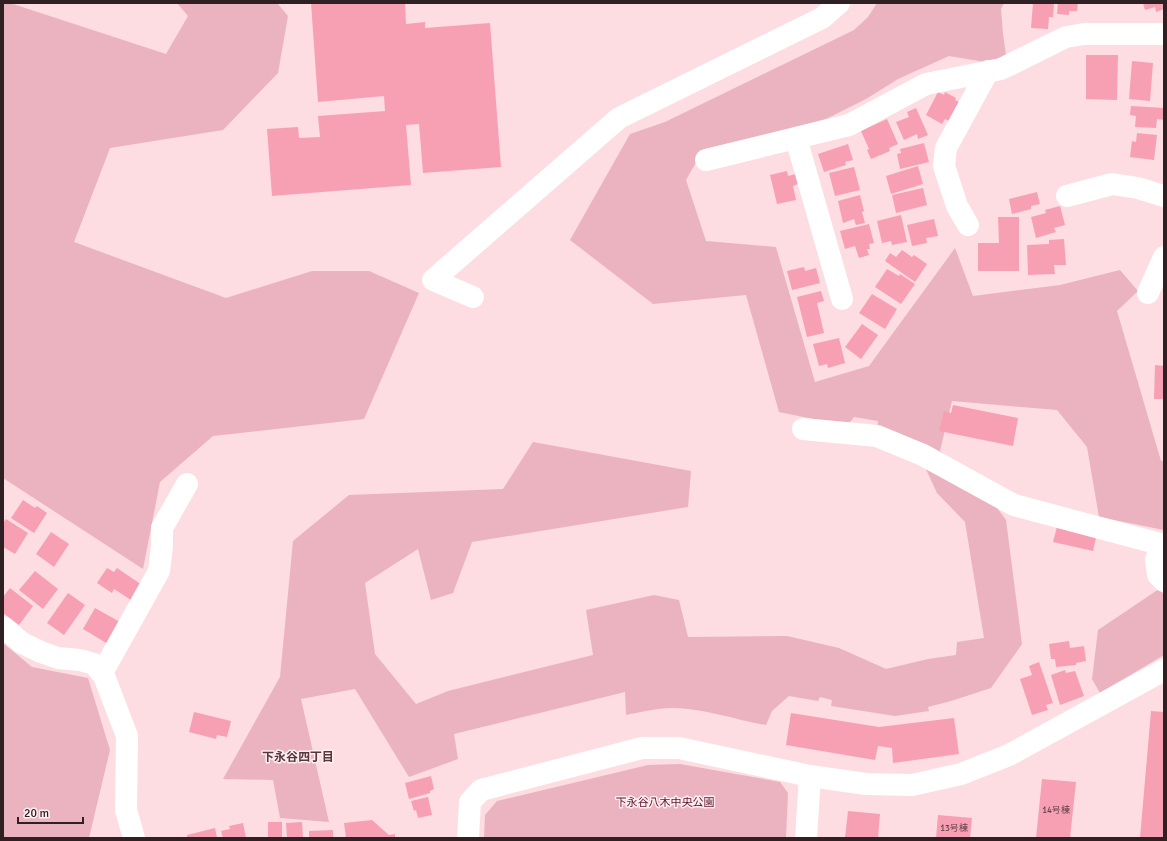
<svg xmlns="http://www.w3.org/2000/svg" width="1167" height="841" viewBox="0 0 1167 841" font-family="Signika,'Noto Sans JP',sans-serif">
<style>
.green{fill:#eab3bf}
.building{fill:#f7a0b4}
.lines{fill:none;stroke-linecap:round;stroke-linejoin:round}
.minor{stroke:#fff;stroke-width:22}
.tertiary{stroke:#fff;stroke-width:22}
.labels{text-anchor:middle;stroke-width:3;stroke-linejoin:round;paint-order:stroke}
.number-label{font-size:9px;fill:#614047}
.park-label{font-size:11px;fill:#5d112c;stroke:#ffeef1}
.neighbourhood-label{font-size:12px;font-weight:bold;fill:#57363e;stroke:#ffeef1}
</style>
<rect width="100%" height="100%" fill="#fddce2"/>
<!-- green -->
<path class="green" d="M3,3H10L166,54L188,16L177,3H277L288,16L278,73L223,130L110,148L74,242L226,298L312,271H369L419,293L364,419L213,436L160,482L143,569L3,478Z
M877,3H1004L1001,9L1003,34L1006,55L991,63L949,56L898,79L866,99L826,119L742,141L699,157L686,180L706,241L776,247L815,382L869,366L955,248L973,296L1060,285L1120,270L1138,291L1117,311L1161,461H1164V530L1099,517L1087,447L1057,410L952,401L940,451L978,482L1006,520L1022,644L991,688L951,701L928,707L929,711L895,716L831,706L832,700L820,697L818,701L789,696L772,711L766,725C735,720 705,708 672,708C657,708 641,712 626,715L625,692L454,734L458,759L409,777L355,689L301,699L329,822L280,818L273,780L223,779L280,677L293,541L349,495L503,489L533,442L691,471L688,507L472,542L453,593L431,600L418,549L365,583L375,654L416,704L448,691L593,655L586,610L654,595L679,600L688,637L787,636L839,648L886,669L928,659L956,655L957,642L984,638L965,522L937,493L916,448L877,431L878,421L854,417L847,426L779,412L746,295L653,304L570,240L630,134L665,122L854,30L868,17Z
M1159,589L1164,595V655L1100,693L1092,679L1098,630Z
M3,643L32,667L88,678L110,750L89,838H3Z
M680,764L780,782L788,793L786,838H484L485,815L497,801L648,765Z"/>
<!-- building -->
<path class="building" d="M311,3H405L406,24L425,22V28L490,23L501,167L423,173L419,124L406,125L411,185L272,196L267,129L298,127L299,138L320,137L318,116L385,111L384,96L318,102Z
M1033,3H1054L1053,17H1049L1048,29L1031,28Z
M1058,3H1078L1077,11H1069V15L1057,14Z
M1143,3H1164V9L1156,12L1155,7L1145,10Z
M1086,55H1118L1117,100L1086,99Z
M1132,61L1153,63L1150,101L1129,99Z
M938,92L944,95L945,92L956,98L955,100L959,102L949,121L945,119L942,124L926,115Z
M1131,106L1164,108V120L1157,119L1156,128L1135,127L1136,116L1130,115Z
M916,108L928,135L918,139L917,134L904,140L896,122L909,117L907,112Z
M887,119L898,144L889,148L890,151L871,159L867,150L869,149L861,131Z
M1137,133L1157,135L1154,160L1130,157L1132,141L1136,142Z
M924,143L929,162L900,169L897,154L901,153L900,149Z
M848,144L853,160L845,162L846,165L824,172L818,154Z
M918,166L923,184L891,194L886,176Z
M854,167L860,190L835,196L829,173Z
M787,171L788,176L796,174L798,184L793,186L796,200L777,204L770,175Z
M923,188L927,205L896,213L892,195Z
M1037,192L1040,204L1031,206V209L1012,214L1009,199Z
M860,195L864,211L862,212L865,223L856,225L854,219L843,223L838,201Z
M1060,206L1065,225L1054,228L1056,232L1036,238L1031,217L1046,213L1045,210Z
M901,215L907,242L892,245L891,241L882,243L877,221Z
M998,217H1019V271H978V243H999Z
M934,219L938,236L926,238L927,243L912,246L907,225Z
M869,224L874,243L869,244L870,249H867L869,255L859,258L855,246L845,249L840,231Z
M1064,239L1066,265H1054L1055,274L1028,275L1027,245L1049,244V240Z
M902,250L912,257L914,255L927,264L915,282L885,261L890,253L896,257Z
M804,267L805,271L816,268L820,283L792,290L787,271Z
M887,269L899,276L900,274L915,284L901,304L875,287Z
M821,291L824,301L817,303L824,333L807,337L797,297Z
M872,294L897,309L885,329L859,313Z
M862,324L878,335L861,359L845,347Z
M839,338L845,363L828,368L827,364L819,366L813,344Z
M1155,365L1164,366V399H1154Z
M953,405L1018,418L1013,446L939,431L944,411L951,413Z
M23,500L35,508L37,506L47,513L34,533L11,518Z
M6,519L28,533L15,554L3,547V523Z
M1058,523L1097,533L1093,551L1053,542Z
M51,532L69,544L54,567L36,554Z
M107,568L114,572L117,568L142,585L131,600L114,589L112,593L97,583Z
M35,571L58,589L43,609L19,590Z
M10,588L33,606L19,625L3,613V597Z
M68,593L85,605L64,635L47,623Z
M95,608L120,622L108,644L83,629Z
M1069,641L1070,648L1084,646L1086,661L1076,663V665L1056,667L1055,659H1051L1049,644Z
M1039,662L1053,703L1046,705L1048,710L1032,715L1020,679L1032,675L1029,666Z
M1065,670L1066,673L1075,671L1084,696L1060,705L1051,675Z
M1151,711L1164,712V838H1140Z
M194,712L231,721L227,737L217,735L216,739L189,732Z
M791,713L879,727L954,718L959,754L893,763L892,748L878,746L875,760L786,745Z
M431,776L434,789L430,791V793L409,799L405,783Z
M1042,779L1076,782L1070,838H1036Z
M428,797L432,815L418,818L416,810L414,811L411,801Z
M848,811L880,814L878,838H845Z
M938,815L972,818L970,838H936Z
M372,820L389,835L395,834V838H346L344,823Z
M268,822H282V838H268Z
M302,822L303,838H287L286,823Z
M243,823L246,838H223L221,831L230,829L229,826Z
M215,828L217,838H187V835Z
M333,830V838H309V831Z"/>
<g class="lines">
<!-- minor -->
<path class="minor" d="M796,138L842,299
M706,160L849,125L926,84L1001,69L1066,37L1084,34H1164
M1067,196L1112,184L1138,188L1164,196
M968,225L957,206L944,166L946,148L988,71
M1148,293L1164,257
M473,297L433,280L619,118L822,18L839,3
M803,429L877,436L923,455L1014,505L1164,545
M1161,545L1156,560L1158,575L1164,581
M3,627L22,643L41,652L58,658L80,660L94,664L104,676L127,736L126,810L134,838
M102,673L159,571L162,546V528L187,484"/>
<!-- tertiary -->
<path class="tertiary" d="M468,838L470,802L481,790L642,748H679L810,776L866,784L912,785L961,774L1009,755L1164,670
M806,838L810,776"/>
</g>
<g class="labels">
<!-- number labels -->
<g class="number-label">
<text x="1056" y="813">14号棟</text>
<text x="954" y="831">13号棟</text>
</g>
<!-- park labels -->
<g class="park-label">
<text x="665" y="806">下永谷八木中央公園</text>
</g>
<!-- neighbourhood labels -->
<g class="neighbourhood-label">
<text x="298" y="761">下永谷四丁目</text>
</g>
</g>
<!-- border -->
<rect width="1167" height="841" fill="none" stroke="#2f2023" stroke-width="8"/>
<!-- scale -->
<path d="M18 817v6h65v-6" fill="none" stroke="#2f2023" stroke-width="2"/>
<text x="24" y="817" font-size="12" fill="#2f2023" stroke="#ffeef1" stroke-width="3" paint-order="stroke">20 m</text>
</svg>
